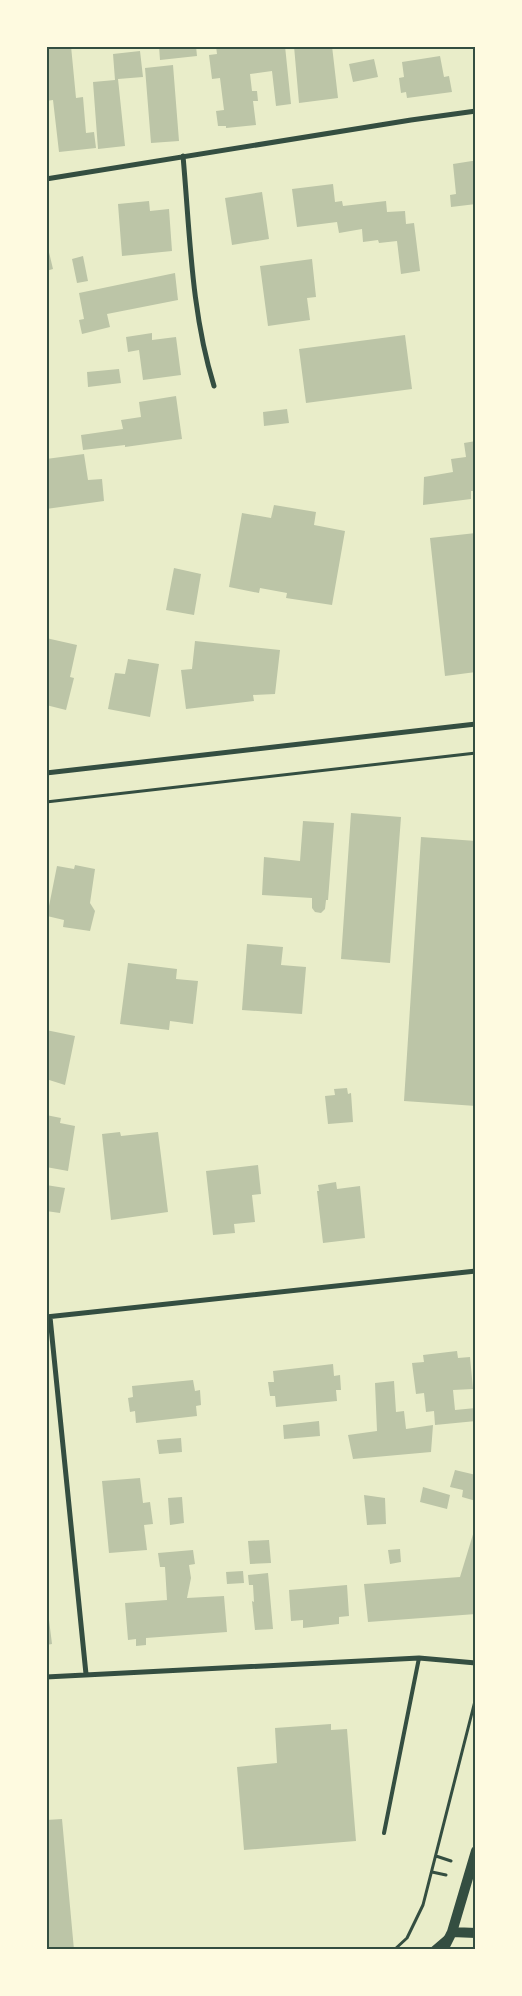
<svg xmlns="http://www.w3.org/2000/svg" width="522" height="1996" viewBox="0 0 522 1996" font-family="'Fira Sans',sans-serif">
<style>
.building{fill:#bcc5a7}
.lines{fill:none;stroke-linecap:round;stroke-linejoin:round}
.path{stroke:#344e41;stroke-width:3}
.service{stroke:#344e41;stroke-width:4}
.minor{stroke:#344e41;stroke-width:5}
.secondary{stroke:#344e41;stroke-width:10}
.neatline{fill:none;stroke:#344e41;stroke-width:2}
</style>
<rect width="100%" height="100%" fill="#e9edc9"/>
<!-- building -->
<path class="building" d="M46,46H71L76,98L83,97L86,133L94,132L96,148L59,152L53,100L46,101Z
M159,46H196L197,56L160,60Z
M216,46H285L291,104L276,106L272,71L250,74L252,91H257L258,101H253L256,125L226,128V126H218L216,111L224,110L220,78L212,79L209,55L217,54Z
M294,46H332L338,98L299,103Z
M140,51L143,77L118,79L125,146L98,149L93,82L115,80L113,54Z
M440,56L444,77L449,76L452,92L407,98L406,92L401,93L399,78L404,77L402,62Z
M374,59L378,77L353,82L349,64Z
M173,65L179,141L151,143L145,68Z
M472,161H476V204L451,207L450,195L456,194L453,164Z
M333,184L335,202L342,201L343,206L386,201L387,212L405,211L406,224L414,223L420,271L401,274L397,241L379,243L378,240L363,242L362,229L339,233L337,222L297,227L292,189Z
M262,192L269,239L232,245L225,198Z
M149,201L150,211L169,209L172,251L122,256L118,204Z
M48,248L53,269L46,271V249Z
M83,256L88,281L77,283L72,259Z
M312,259L316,297L307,298L310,320L268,326L260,266Z
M175,273L178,300L107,314L110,327L82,334L79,320L84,319L79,293Z
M152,333V340L176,337L181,375L143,380L139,350L128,352L126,337Z
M405,335L412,389L306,403L299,349Z
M119,369L121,383L88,387L87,372Z
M176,396L182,439L125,447V445L83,450L81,435L123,429L121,420L141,417L139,402Z
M287,409L289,423L264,426L263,412Z
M476,441V491H471V499L423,505L424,477L453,472L451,459L466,457L464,443Z
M84,454L88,480L102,479L104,501L46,509V459Z
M274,505L316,512L314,525L345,531L332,605L286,598L287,593L260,588L259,593L229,587L242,513L271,518Z
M476,533V672L445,676L430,538Z
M174,568L201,574L194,615L166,610Z
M46,638L77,645L70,677L74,678L66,710L46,705Z
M195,641L280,650L275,694L253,695L254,701L186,709L181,670L192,669Z
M128,659L159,664L150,717L108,709L115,673L125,674Z
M351,813L401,817L390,963L341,959Z
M303,821L334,823L328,900H326L325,909L321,913L315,912L312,908V898L262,895L264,857L300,861Z
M421,837L476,841V1106L404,1101Z
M75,865L95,869L90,903L95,911L90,931L63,927L64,920L47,916L57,866L74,869Z
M247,944L283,947L281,965L306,967L302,1014L242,1010Z
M128,963L177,969L176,979L198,981L193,1024L170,1021L169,1030L120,1024Z
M46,1030L75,1036L65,1085L46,1079Z
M347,1088L348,1094L351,1093L353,1122L328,1124L325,1096L335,1095L334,1089Z
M46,1115L61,1118L60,1123L75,1126L68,1171L46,1167Z
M120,1132L121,1136L158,1132L168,1212L111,1220L102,1134Z
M258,1165L261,1194L252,1195L255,1222L234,1224L235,1233L213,1235L206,1171Z
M336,1182L337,1189L360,1186L365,1238L323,1243L317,1191H319L318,1185Z
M46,1185L65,1188L60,1213L46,1211Z
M457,1351L458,1358L470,1357L473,1389L453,1390L455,1410L476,1408V1421L435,1425L434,1411L426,1412L424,1393L416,1394L412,1363L424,1362L423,1355Z
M333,1364L334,1376L340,1375L341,1390H336L337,1401L276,1407L275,1396H270L268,1382H274L273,1371Z
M193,1380L195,1391L200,1390L201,1405L196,1406L197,1416L136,1423L135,1411L130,1412L128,1398L133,1397L132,1386Z
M394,1381L396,1412L404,1411L406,1429L433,1425L431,1452L353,1459L348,1435L377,1431L375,1383Z
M319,1421L320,1436L284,1439L283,1425Z
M181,1438L182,1452L159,1454L157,1440Z
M455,1470L476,1475V1501L462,1497L463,1490L450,1487Z
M140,1478L143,1503L150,1502L153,1524L144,1525L147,1550L109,1553L102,1481Z
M423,1487L450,1495L447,1509L420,1502Z
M364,1495L385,1498L386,1524L367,1525Z
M182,1497L184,1523L170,1525L168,1498Z
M474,1531H476V1614L368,1622L364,1584L460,1577Z
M269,1540L271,1563L250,1564L248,1541Z
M400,1549L401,1562L390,1564L388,1550Z
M193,1550L195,1564L189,1565L191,1578L187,1598L224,1596L227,1632L146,1638V1645L136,1646V1639L128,1640L125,1603L167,1600L165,1567H160L158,1553Z
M243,1571L244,1583L227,1584L226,1572Z
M268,1573L273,1629L255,1630L252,1601L254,1602L253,1585H249L248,1575Z
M347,1585L349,1616L339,1617V1624L303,1628V1620L291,1621L289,1590Z
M46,1596L52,1644L46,1645Z
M331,1724V1730L347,1729L356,1841L244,1850L237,1767L277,1763L275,1728Z
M62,1819L74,1950H46V1820Z"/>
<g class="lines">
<!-- path -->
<path class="path" d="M46,802L476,753
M436,1856L451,1861
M432,1872L446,1875
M394,1950L407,1938L423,1905L476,1697"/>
<!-- service -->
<path class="service" d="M384,1833L419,1658"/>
<!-- minor -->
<path class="minor" d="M183,156C190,233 191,312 214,386
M46,179L411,120L476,111
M46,773L476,724
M46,1317L476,1271
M50,1317L86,1674
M46,1677L419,1658L476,1663
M432,1950L446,1938"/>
<!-- secondary -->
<path class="secondary" d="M452,1932L476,1933
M443,1950L452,1932L476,1851"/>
</g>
<!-- border -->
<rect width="522" height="1996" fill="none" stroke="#fefae0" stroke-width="95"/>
<rect x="48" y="48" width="426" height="1900" class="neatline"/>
</svg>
